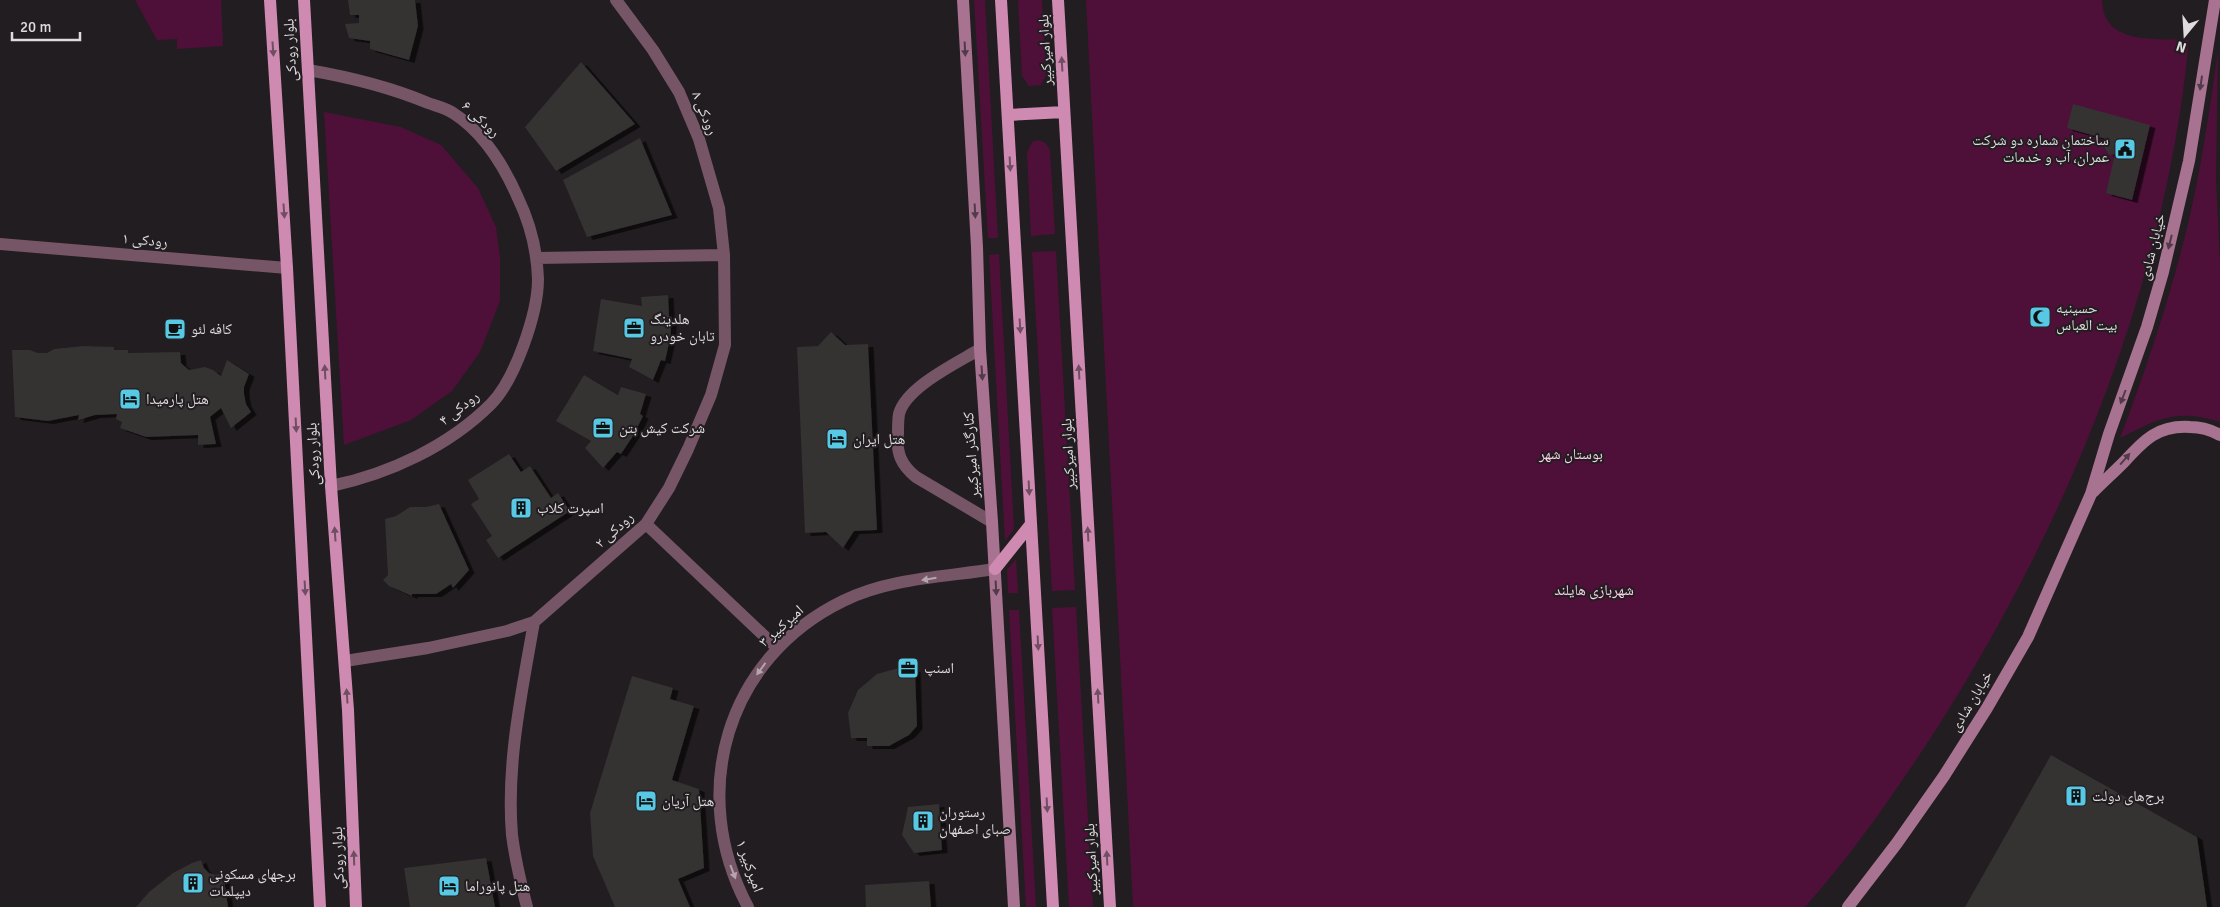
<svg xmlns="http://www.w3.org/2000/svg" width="2220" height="907" viewBox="0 0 2220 907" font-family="Signika,'Noto Naskh Arabic',sans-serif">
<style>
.green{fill:#4e1039}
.building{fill:#353033;filter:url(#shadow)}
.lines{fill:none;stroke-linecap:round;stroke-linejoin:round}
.lane{stroke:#765567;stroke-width:12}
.street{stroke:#765567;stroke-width:12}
.secondary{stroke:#a87391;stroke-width:12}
.primary{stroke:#ce8ab1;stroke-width:12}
.oneway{fill:#6f4e61}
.oneway2{fill:#513b48}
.oneway3{fill:#b5a6ae}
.labels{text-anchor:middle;stroke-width:4;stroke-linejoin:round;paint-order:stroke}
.street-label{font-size:15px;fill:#dfdcde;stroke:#221d20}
.poi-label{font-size:15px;fill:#dfdcde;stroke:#221d20;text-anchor:start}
.park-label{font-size:15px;fill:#fbd0e7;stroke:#221d20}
</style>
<defs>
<filter id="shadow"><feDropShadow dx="5.5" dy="3" stdDeviation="0" flood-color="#0009"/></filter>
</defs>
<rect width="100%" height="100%" fill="#221d20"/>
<!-- green -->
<path class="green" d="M135,0H221L223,46L177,49V39L157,40Z
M974,0H985L998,238H988Z
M1018,0H1042L1046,75L1041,85L1029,86L1022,76Z
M1086,0H2102C2103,46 2156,38 2189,40C2166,285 2068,522 1937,728C1897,790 1854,852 1805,907H1133Z
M2218,51L2216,178L2220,267V422C2176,408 2158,419 2120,438C2147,367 2171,295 2189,220C2202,164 2210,107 2218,51Z
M324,112L401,127L441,145L478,188L496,227L500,257V301L480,352L452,391L411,420L344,445Z
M1038,140C1045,142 1048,144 1050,151L1055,234L1031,236L1027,153L1032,142Z
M1056,251L1075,590L1052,591L1032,252Z
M999,254L1014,529L1005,541L989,255Z
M1016,559L1018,593H1008L1007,570Z
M1076,607L1093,907H1069L1052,608Z
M1009,610H1019L1036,907H1026Z"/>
<!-- building -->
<path class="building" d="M348,0H415L418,26L409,60L370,49V41L349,38L345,24L359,23V15H350Z
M581,62L635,124L556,171L525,127Z
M2073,104L2150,125L2132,200L2106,193L2115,154L2109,155L2102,143L2106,139L2067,128Z
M640,138L672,215L587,237L563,180Z
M668,295L669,316L672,317L670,339L665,361L661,360L653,380L629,367L632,359L593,351L601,299L642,306L641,297Z
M831,332L845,345L868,344L877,530L854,531L843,548L826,532L805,533L797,347L818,346Z
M84,346L114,347V350H128V353L180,352L181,363L189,370L205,367L213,370L221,376L227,360L249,374L244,387V394L246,404L251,412L231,428L221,408L210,417L216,444L198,445V435L146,437L120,428L122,422L116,419L117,414L95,415L78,420L79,415L48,421L15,417L12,350H30L38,353H47L54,349Z
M584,375L618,395L621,387L646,394L640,414L643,416L633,436L621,454L617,452L603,468L585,448L591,441L556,421Z
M509,454L521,472L530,466L551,498L558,493L570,511L498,558L486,540L492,536L471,504L479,499L468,480Z
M439,504L469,570L453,588L451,584L436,594H412V596L389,586L383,580L388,575L385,519L396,516L410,507H426Z
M902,667L915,669L917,726L909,735L889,746H867V738H851L848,713L858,690L877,674Z
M632,676L673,688L670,699L694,706L672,780L699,789L704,868L678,879L690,907H615L593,856L590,813Z
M2051,755L2197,837L2207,907H1965Z
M939,804L942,850L914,853L902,835L908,807Z
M486,858L495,907H410L404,868Z
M201,860L204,868L209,873L216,875L223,872L228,907H136L149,892L173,873L192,863Z
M929,881L931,907H866L865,885Z"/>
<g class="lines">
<!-- lane -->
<path class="lane" d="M980,349C957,363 906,387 899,414C898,420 898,427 898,433C896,453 901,465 916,477L992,522"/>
<!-- street -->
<path class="street" d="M308,70C349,77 390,87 428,103C436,106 446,108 453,113C483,132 504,166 518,198C530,223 537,251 538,279C538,313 515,380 491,404C449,446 389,474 331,486
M0,244L287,268
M536,258L724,255
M646,524L777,648
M345,661L428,648L507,631L534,622L646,524L669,488L688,449L711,395L725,345L724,255L719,208L699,139L679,92L653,50L616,0
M527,907C521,884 515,859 512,835C506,764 522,691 534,622
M748,907C687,793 726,658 843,601C889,578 945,577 995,569"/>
<!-- secondary -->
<path class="secondary" d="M963,0L977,247L980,349L992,522L1014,907
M2093,492C2103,482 2114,472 2124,462C2144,440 2158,425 2190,427C2200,427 2211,430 2220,435
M1848,907L1897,843L1944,776L1987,708L2028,637L2091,494L2109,434L2147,327L2163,272L2189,161L2215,0"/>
<!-- primary -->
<path class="primary" d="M270,0L287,268L320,907
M304,0L331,486L348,710L356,907
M1001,0L1053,907
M1058,0L1110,907
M1008,115L1064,112
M995,569L1031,524"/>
</g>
<!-- one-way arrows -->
<defs><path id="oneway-solid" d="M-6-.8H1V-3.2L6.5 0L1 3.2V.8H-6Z" transform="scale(1.25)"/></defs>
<g class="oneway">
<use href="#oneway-solid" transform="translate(273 49) rotate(86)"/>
<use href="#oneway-solid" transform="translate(1062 64) rotate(-93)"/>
<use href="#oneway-solid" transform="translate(1010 164) rotate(87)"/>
<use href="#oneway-solid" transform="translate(284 211) rotate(86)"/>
<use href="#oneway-solid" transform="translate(1020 326) rotate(87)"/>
<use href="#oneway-solid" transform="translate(325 372) rotate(-93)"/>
<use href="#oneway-solid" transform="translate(1079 372) rotate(-93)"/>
<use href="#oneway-solid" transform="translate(296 425) rotate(87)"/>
<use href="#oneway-solid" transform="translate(1029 488) rotate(87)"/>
<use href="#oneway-solid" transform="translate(335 534) rotate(-94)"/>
<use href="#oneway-solid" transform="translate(1088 534) rotate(-93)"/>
<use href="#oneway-solid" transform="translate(305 588) rotate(87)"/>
<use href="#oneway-solid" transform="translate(1038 643) rotate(87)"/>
<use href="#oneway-solid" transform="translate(347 696) rotate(-94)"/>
<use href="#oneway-solid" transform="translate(1098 696) rotate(-93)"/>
<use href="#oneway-solid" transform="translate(1047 805) rotate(87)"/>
<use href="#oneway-solid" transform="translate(354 858) rotate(-92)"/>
<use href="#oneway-solid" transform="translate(1107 858) rotate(-93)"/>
</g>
<g class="oneway2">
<use href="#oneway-solid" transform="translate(965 49) rotate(87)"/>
<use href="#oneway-solid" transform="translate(2201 83) rotate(98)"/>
<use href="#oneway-solid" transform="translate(975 211) rotate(87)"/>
<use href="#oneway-solid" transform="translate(2170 242) rotate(104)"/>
<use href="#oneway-solid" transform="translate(982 373) rotate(86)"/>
<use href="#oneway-solid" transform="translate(2123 397) rotate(111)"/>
<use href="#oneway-solid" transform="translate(2125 459) rotate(-49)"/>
<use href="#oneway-solid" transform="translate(996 588) rotate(87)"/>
</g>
<g class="oneway3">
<use href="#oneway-solid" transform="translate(929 579) rotate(171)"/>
<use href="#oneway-solid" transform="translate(761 669) rotate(126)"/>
<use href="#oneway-solid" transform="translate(733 872) rotate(69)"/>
</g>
<!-- icons -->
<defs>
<g id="civic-square" transform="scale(1.125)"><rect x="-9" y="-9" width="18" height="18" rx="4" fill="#58c9e4" stroke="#221d20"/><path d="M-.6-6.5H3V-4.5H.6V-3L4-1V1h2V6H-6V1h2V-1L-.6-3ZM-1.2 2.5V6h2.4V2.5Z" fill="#111"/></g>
<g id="mosque-square" transform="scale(1.125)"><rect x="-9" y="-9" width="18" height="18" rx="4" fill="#58c9e4" stroke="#221d20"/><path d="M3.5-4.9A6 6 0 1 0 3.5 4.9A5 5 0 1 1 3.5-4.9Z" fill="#111"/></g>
<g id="office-square" transform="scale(1.125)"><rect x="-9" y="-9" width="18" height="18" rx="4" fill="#58c9e4" stroke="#221d20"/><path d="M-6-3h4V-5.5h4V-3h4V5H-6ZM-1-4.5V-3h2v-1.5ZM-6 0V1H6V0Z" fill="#111"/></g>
<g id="cafe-square" transform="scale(1.125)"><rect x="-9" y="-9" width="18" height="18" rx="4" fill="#58c9e4" stroke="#221d20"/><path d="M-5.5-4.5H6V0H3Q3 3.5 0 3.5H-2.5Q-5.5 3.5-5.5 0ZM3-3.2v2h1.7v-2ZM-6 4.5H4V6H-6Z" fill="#111"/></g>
<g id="hotel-square" transform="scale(1.125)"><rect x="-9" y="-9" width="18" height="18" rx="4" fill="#58c9e4" stroke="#221d20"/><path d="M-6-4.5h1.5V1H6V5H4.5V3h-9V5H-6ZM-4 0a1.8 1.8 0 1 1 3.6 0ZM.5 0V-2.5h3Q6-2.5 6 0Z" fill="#111"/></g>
<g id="building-square" transform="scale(1.125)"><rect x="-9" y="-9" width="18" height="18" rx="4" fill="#58c9e4" stroke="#221d20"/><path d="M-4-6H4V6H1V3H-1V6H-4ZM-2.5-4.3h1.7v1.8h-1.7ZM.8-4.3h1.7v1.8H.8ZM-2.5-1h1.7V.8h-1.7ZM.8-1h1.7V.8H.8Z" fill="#111"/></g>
</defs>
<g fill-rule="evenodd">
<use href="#civic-square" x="2125" y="149"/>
<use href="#mosque-square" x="2040" y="317"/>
<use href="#office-square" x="634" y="328"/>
<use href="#cafe-square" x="175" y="329"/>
<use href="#hotel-square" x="130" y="399"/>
<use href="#office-square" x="603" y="428"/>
<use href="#hotel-square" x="837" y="439"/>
<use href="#building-square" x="521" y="508"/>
<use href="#office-square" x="908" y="668"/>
<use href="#building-square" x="2076" y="796"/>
<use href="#hotel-square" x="646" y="801"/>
<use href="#building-square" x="923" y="821"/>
<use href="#building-square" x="193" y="883"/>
<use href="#hotel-square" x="449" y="886"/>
</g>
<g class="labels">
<!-- street labels -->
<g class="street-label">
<text transform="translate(290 50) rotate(-93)" y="5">بلوار رودکی</text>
<text transform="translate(1045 50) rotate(-93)" y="5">بلوار امیرکبیر</text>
<text transform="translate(705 113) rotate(68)" y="5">رودکی ۸</text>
<text transform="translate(481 119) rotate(43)" y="5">رودکی ۶</text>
<text transform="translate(145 240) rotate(5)" y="5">رودکی ۱</text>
<text transform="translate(2152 247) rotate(-76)" y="5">خیابان شادی</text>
<text transform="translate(459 408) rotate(-38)" y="5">رودکی ۴</text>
<text transform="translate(313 454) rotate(-93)" y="5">بلوار رودکی</text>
<text transform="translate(1068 454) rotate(-93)" y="5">بلوار امیرکبیر</text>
<text transform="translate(971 455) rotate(-94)" y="5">کنارگذر امیرکبیر</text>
<text transform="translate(614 530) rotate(-42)" y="5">رودکی ۲</text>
<text transform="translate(781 626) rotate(-42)" y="5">امیرکبیر ۳</text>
<text transform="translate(1971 701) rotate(-59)" y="5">خیابان شادی</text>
<text transform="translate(338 858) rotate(-92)" y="5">بلوار رودکی</text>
<text transform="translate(1091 859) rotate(-93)" y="5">بلوار امیرکبیر</text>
<text transform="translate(750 866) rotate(70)" y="5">امیرکبیر ۱</text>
</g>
<!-- poi labels -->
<g class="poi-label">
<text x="2109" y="145" text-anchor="end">ساختمان شماره دو شرکت<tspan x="2109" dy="17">عمران، آب و خدمات</tspan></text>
<text x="2056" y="313">حسینیه<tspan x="2056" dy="17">بیت العباس</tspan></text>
<text x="650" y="324">هلدینگ<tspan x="650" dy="17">تابان خودرو</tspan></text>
<text x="191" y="334">کافه لئو</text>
<text x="146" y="404">هتل پارمیدا</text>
<text x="619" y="433">شرکت کیش بتن</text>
<text x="853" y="444">هتل ایران</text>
<text x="537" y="513">اسپرت کلاب</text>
<text x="924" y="673">اسنپ</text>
<text x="2092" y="801">برج‌های دولت</text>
<text x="662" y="806">هتل آریان</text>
<text x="939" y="817">رستوران<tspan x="939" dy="17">صبای اصفهان</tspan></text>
<text x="209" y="879">برجهای مسکونی<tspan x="209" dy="17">دیپلمات</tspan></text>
<text x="465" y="891">هتل پانوراما</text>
</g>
<!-- park labels -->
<g class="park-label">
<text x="1571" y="459">بوستان شهر</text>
<text x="1594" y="595">شهربازی هایلند</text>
</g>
</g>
<!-- north arrow -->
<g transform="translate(2185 35) rotate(198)" stroke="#221d20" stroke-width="4" paint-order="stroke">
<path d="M0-4L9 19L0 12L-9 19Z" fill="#dfdcde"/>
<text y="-8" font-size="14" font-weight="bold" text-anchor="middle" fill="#dfdcde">N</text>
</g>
<!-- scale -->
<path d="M12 32v8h68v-8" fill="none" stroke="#dfdcde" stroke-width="2.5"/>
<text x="20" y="32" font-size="15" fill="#dfdcde" stroke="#221d20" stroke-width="4" paint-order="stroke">20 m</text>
</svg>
